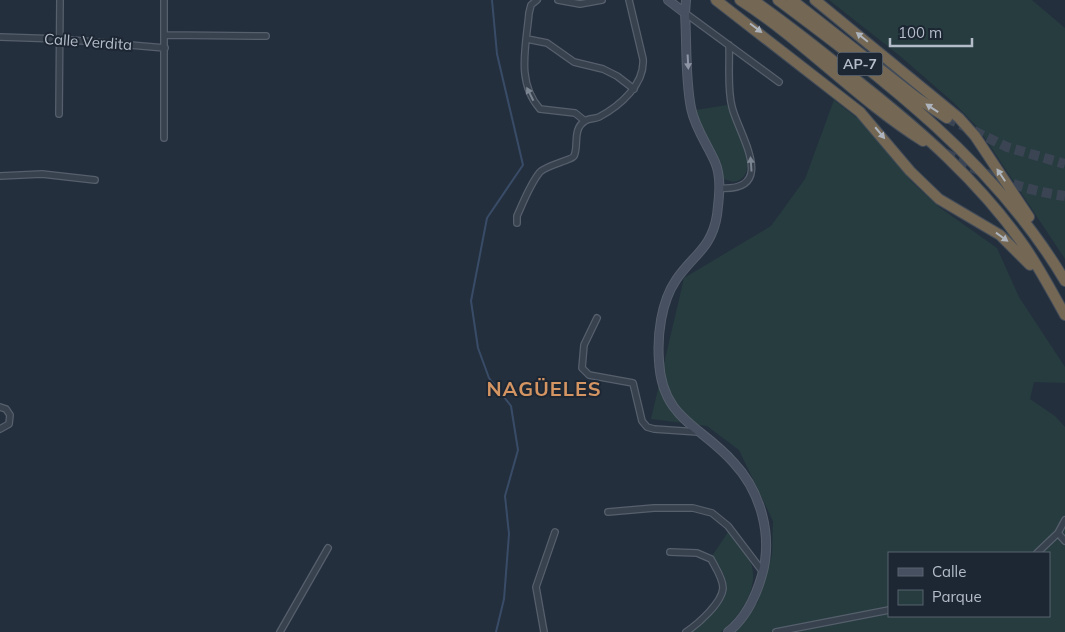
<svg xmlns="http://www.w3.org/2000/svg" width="1065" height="632" viewBox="0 0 1065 632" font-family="Mulish,sans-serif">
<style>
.green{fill:#263c3f;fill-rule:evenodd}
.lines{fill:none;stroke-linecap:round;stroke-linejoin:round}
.stream{stroke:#394c67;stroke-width:2}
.highway-tunnel{stroke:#3a4453;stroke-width:10;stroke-dasharray:10 5;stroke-linecap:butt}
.street-casing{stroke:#565f6c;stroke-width:8}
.secondary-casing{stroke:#565f6c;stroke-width:10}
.highway-casing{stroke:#434c59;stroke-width:12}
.street{stroke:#38414e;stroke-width:5.5}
.secondary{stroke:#465061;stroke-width:8}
.highway{stroke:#746855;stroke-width:10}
.oneway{fill:#aeb4bd}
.oneway2{fill:#8e96a5}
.oneway3{fill:#7c8592}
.labels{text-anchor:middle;stroke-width:4;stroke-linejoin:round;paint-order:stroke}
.shield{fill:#1d2633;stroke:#878f9c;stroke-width:1}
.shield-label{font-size:14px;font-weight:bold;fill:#b4bcc9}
.street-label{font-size:15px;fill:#b4bcc9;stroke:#1d2633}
.district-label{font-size:20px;font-weight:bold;letter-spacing:1px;fill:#d59563;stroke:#1d2633}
</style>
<rect width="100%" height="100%" fill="#242f3e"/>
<!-- green -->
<path class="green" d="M829,0H1032L1065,28V259L979,129L954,103L900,56Z
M834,100L866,125L912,182L939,207L997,248L1019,297L1065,367V383L1034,382L1030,399L1055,416L1065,427V632H736L758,602L772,555L773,521L739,450L707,426L651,419L684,278L771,226L805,179ZM889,553H1049V616H889Z
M727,105C734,122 765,178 733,182L721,178C722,153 701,133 696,110Z
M728,532C734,540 743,548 748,556C763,584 742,614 721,632H690C722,608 741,591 712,556Z"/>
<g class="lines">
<!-- stream -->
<path class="stream" d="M492,0L497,54L523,165L487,218L471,301L478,348L489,378L511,406L518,450L505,496L509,534L504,599L496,632"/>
<!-- highway-tunnel -->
<path class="highway-tunnel" d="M947,118L1007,147L1065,164
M945,153C984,175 1021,190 1065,196"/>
<!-- street casing -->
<g class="street-casing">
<path id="street" d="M164,0V138
M537,0L531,5L529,13C526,47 516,82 540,109L575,113L585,121
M558,0L580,4L602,0
M685,13L779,82
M165,35L266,36
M0,37L60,39L165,48
M527,39L547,43L574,62L603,69L617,76L634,89
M59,114L60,0
M0,176L42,174L95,180
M719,188C779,192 739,135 732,107C727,88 730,65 729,45
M517,223V216C523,203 530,184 540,172C547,165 572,160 574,156C579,146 572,129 585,121C589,118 595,119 599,117C620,106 645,84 643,59L629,0
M597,318L584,345L582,368L589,375L633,383L642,421L647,427L654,429L698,432
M0,407L6,409L10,415L9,424L0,429
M608,512L654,508H693L712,513L728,526L763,572
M1058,533L1065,520
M670,552L697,553L711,559C715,567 723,578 723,588C722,603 698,624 686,632
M1037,553L1058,533L1065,541
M280,632L328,548
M544,632L536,587L555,532
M776,632L889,610"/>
</g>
<!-- secondary casing -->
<g class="secondary-casing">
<path id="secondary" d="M668,0L685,13
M686,0L685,13C687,44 685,77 691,108C695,128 707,144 715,162C722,178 719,198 717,215C712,248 692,256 676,280C661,302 657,336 659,361C662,420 701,425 734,463C761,492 773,536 762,575C756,596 746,618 728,632"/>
</g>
<!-- highway casing -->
<g class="highway-casing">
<path id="highway" d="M716,0L860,112L910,171L939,199L1000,235L1030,265
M740,0C805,42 858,100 923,141
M753,0C790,26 824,53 858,81C920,130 979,181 1025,247C1040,269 1052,292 1065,315
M778,0C885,80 996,164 1065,281
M792,0L917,98L947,118
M815,0L959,118L975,136L1029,217"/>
</g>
<!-- street -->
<use href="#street" class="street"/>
<!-- secondary -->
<use href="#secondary" class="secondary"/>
<!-- highway -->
<use href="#highway" class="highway"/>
</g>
<!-- one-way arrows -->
<defs><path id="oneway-solid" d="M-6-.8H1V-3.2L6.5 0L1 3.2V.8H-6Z" transform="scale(1.25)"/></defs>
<g class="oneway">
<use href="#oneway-solid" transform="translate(756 28) rotate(37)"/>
<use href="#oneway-solid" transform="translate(862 37) rotate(-141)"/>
<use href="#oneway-solid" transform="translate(932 108) rotate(-146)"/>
<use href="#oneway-solid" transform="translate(880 133) rotate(50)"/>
<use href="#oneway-solid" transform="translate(1001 175) rotate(-124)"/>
<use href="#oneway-solid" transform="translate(1002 237) rotate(36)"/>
</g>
<use class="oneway2" href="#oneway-solid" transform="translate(688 62) rotate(87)"/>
<g class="oneway3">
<use href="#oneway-solid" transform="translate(530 94) rotate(-117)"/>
<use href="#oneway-solid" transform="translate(751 164) rotate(-94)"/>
</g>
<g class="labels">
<!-- shield labels -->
<rect class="shield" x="837.5" y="52.5" width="45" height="23" rx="4"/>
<g class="shield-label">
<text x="860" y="69">AP-7</text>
</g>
<!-- street labels -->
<g class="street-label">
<text transform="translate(88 42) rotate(4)" y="5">Calle Verdita</text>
</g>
<!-- district labels -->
<g class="district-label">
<text x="544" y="396">NAGÜELES</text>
</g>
</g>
<!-- legend -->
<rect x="888" y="552" width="162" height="65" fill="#1d2633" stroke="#59626f"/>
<rect x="898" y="568" width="25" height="8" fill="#465061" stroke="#59626f"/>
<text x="932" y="577" font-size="15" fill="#b4bcc9">Calle</text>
<rect x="898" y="590" width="25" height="15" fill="#263c3f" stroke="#59626f"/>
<text x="932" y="602" font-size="15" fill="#b4bcc9">Parque</text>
<!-- scale -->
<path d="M890 38v8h82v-8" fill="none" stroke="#b4bcc9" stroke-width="2.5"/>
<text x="898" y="38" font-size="15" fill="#b4bcc9" stroke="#1d2633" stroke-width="4" paint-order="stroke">100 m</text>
</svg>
